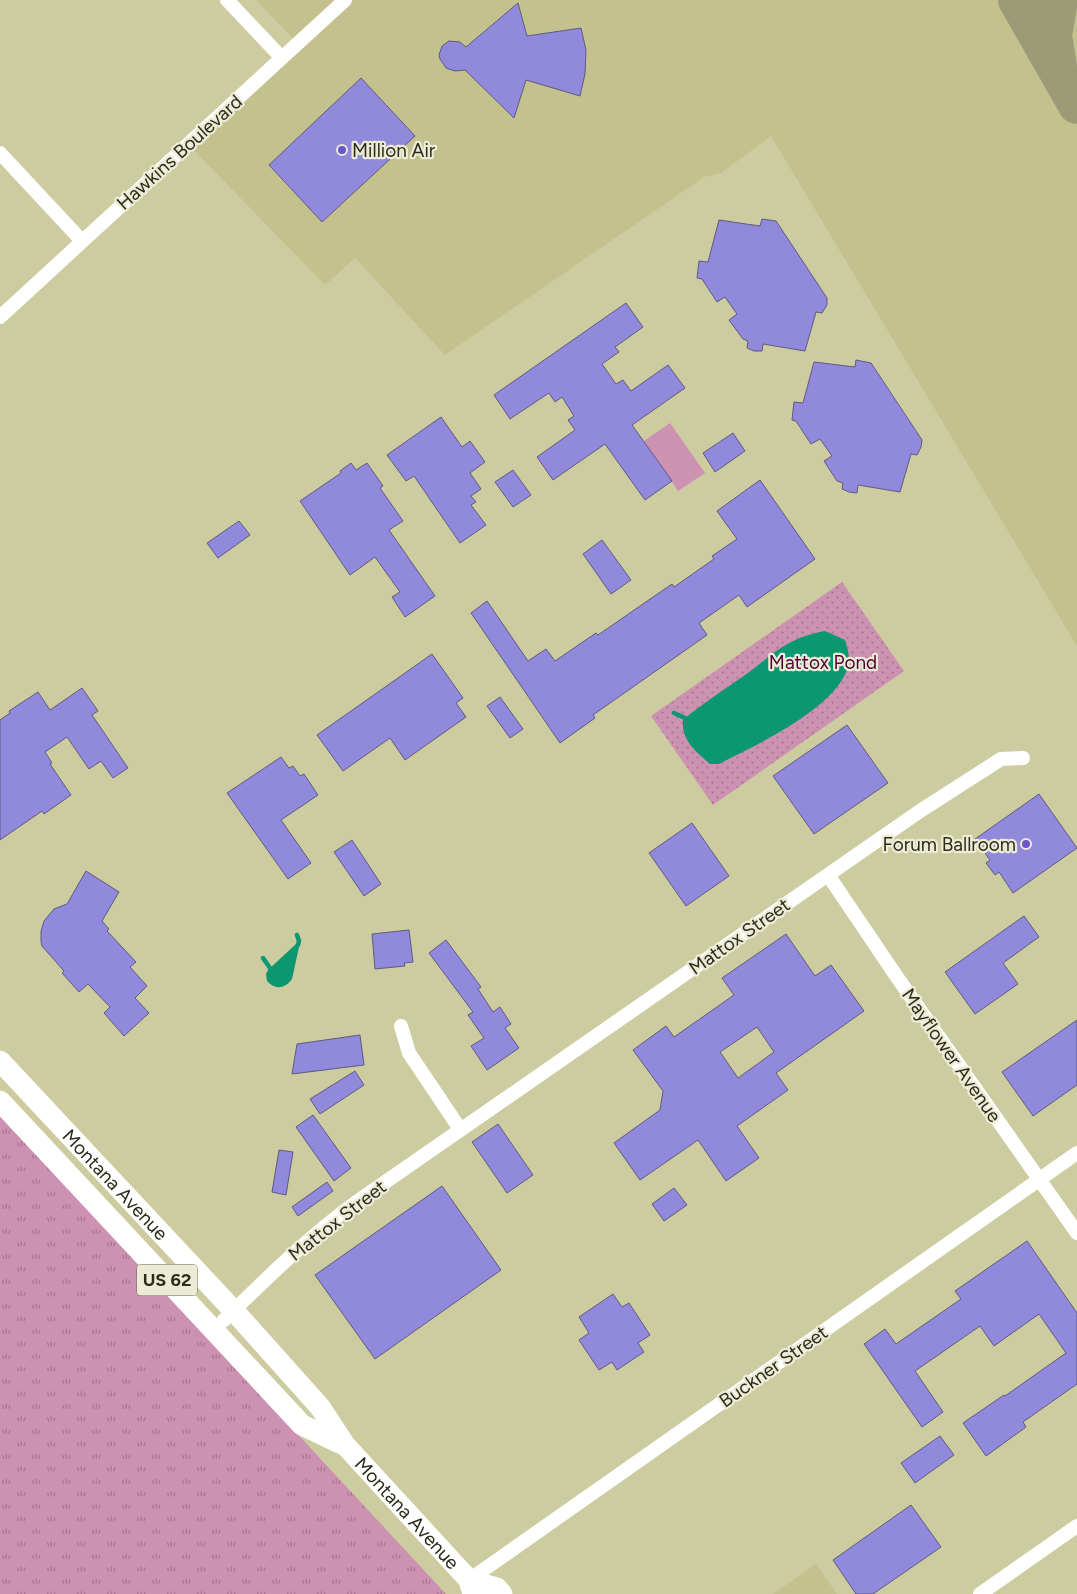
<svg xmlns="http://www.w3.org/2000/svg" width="1077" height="1594" viewBox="0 0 1077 1594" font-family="Figtree,sans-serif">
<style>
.built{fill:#c3c18e}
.grass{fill:url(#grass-tufts)}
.park{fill:url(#park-dots)}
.pitch{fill:#cd91b1}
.water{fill:#0b9770}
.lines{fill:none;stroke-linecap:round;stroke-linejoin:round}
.stream{stroke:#0b9770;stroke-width:4.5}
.taxiway{stroke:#9c9b78;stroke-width:38}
.building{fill:#9089dc;stroke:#5d5b7f;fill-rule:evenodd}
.minor{stroke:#fff;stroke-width:14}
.highway{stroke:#fff;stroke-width:21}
.poi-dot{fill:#6954cd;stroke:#ecebd5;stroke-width:2}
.labels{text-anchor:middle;stroke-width:4.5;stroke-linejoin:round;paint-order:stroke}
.shield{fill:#ecebd5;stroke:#666553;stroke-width:1}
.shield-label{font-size:18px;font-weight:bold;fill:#2d2c1b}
.poi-label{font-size:19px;fill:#2d2c1b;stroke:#ecebd5;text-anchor:start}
.street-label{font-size:19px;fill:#2d2c1b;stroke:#ecebd5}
.park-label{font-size:19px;fill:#520238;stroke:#ecebd5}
</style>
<defs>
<pattern id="grass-tufts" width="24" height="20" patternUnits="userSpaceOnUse" patternTransform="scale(1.25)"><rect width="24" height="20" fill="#cd91b1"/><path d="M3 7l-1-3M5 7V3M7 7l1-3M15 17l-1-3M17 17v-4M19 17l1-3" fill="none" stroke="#a7778f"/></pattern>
<pattern id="park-dots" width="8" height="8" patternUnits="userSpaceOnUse" patternTransform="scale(1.25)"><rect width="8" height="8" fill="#cd91b1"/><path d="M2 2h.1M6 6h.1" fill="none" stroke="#a7778f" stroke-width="1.8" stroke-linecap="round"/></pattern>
</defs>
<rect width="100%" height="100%" fill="#cdcca0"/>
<!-- built -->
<path class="built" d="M256,0H1077V646L771,136L721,173L704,177L445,355L355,258L325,285L188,144L298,44Z
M816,1564L837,1594H773Z"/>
<!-- grass -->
<path class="grass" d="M0,1114L446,1594H0Z"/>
<!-- park -->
<path class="park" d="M842,582L904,671L713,805L651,716Z"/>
<!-- pitch -->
<path class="pitch" d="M670,423L705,473L678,491L644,441Z"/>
<!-- water -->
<path class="water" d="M825,631L845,640C848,650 851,659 847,670C832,710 756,745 719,764H710C696,752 681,740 683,720C703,703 724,690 745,675C775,653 787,638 825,631Z
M296,944L299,947L292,979C285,989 275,990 267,981L266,974L268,970Z"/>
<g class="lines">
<!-- stream -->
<path class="stream" d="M674,713L685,718
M297,935L299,941L298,945
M263,958L270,968"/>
<!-- taxiway -->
<path class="taxiway" d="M1017,0L1077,105
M1058,67L1053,35L1059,0"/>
</g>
<!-- building -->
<path class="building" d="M518,3L527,36L581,28L586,50L585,74L580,96L526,80L514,118L465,70L455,71L446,68L440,59L439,55L442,46L449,41L460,42L466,47Z
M361,78L415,136L322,222L269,165Z
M762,219L776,221L827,298V305L822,313L816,312L805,351L763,344L762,351H754L747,348L748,341L743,339L729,320L737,314L725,297L717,302L702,279L697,278L699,261L708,262L719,220L760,226Z
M626,303L643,327L615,347L619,352L602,364L616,384L623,380L631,391L668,365L685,388L632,425L672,481L645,500L605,444L553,480L537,457L575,430L568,420L574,416L562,397L555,402L549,393L510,419L494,395Z
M856,360L871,363L922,440L921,447L917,455L911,454L900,492L858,485L857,493L849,492L842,489L843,483L837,481L824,461L832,456L820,439L811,444L796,421L792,420L794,402L803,403L814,362L855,367Z
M441,417L462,447L470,441L485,462L470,473L481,489L471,496L476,502L471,505L486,525L460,543L414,476L406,481L387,455Z
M733,433L745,451L715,472L703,453Z
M351,463L356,470L367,463L383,486L380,488L403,521L389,530L435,596L405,617L392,597L400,592L375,557L350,575L300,501L341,473L340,471Z
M513,470L531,495L513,507L495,482Z
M760,480L815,559L747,607L739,595L699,623L707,635L593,715L595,718L560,743L471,613L487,601L528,661L546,649L555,661L596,633L598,635L672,584L674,587L714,559L712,556L737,539L717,511Z
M239,521L250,535L218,558L207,543Z
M602,540L631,580L611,594L583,554Z
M432,654L463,698L456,703L466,717L405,760L390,738L343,771L317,735Z
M82,688L98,711L92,715L128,768L113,778L101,761L89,769L67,737L45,752L52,763L50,764L71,795L44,814L42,811L0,840V720L10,713L9,711L38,692L50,710Z
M500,697L523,729L510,738L487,706Z
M847,725L888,783L814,834L773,776Z
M281,757L289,768L293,766L300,776L304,774L318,795L281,820L311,863L288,879L227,793Z
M1039,794L1077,848L1013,893L999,872L995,875L986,863L990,860L975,839Z
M692,823L729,876L686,906L649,853Z
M352,840L381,884L364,896L334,852Z
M86,871L119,892L102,921L109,929L107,931L136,962L130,967L147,986L135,998L149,1013L124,1036L104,1013L110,1007L88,984L79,992L62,973L64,971L42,946L41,942V931L44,921L54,909L67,904Z
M1024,916L1039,937L1003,963L1018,984L975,1014L945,972Z
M409,930L413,962L404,963L405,966L375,969L372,934Z
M786,934L815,976L831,965L864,1011L776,1073L788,1090L737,1126L759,1158L726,1181L698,1140L640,1180L614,1143L660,1110L663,1091L633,1050L666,1026L674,1037L734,995L722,978ZM757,1027L774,1052L738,1078L720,1052Z
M446,940L481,987L478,989L493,1012L500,1007L511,1024L505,1028L519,1048L487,1070L471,1046L484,1038L468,1015L473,1012L429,953Z
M1077,1020V1085L1033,1116L1002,1072Z
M360,1035L364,1065L292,1074L297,1044Z
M355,1071L364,1085L320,1114L310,1099Z
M313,1115L351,1168L334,1181L296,1127Z
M498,1124L533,1175L507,1193L472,1142Z
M279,1150L293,1152L286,1195L272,1192Z
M327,1182L333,1191L298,1216L292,1207Z
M442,1186L501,1270L375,1359L315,1275Z
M674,1188L687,1205L664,1221L652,1204Z
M1027,1241L1077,1313V1384L1023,1422L1026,1427L986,1456L963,1423L1004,1395L1005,1396L1066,1353L1039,1314L994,1346L980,1326L915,1371L943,1412L922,1427L864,1344L885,1329L896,1344L961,1299L955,1291Z
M613,1294L622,1307L629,1303L650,1335L638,1343L644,1352L617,1370L612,1362L599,1370L579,1340L589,1333L579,1317Z
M940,1436L954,1455L915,1483L901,1463Z
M911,1505L941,1547L873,1594H856L833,1560Z"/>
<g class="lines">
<!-- minor -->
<path class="minor" d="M227,0L282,58
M0,153L82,241
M0,317L345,0
M828,875L899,980L1077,1233
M401,1026L409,1053L460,1129
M223,1321C266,1279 308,1237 358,1201L920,811L1001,759L1023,758
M469,1580L1077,1153
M980,1594L1077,1526"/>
<!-- highway -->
<g class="highway">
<path id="s1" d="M0,1061L234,1311L320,1407L345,1445L469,1580L473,1594"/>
<path d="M0,1101L302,1425L344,1445"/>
<path d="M469,1580L497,1588L502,1594"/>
</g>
</g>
<!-- markers -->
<g class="poi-dot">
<circle cx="342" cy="150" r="5"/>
<circle cx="1026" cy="844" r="5"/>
</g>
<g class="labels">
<!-- shield labels -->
<rect class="shield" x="137" y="1264.5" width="60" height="31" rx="4"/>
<g class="shield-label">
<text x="167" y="1286">US 62</text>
</g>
<!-- poi labels -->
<g class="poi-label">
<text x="352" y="157">Million Air</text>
<text x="1016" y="851" text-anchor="end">Forum Ballroom</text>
</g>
<!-- street labels -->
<g class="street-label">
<text transform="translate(179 152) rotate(-42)" y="7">Hawkins Boulevard</text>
<text transform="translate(739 936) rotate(-35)" y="7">Mattox Street</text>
<text transform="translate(952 1055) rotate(55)" y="7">Mayflower Avenue</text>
<text dy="7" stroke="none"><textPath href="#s1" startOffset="169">Montana Avenue</textPath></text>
<text transform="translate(337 1220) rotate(-38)" y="7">Mattox Street</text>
<text transform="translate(773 1366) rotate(-35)" y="7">Buckner Street</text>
<text dy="7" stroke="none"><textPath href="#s1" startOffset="609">Montana Avenue</textPath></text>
</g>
<!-- park labels -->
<g class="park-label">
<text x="823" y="669">Mattox Pond</text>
</g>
</g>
</svg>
